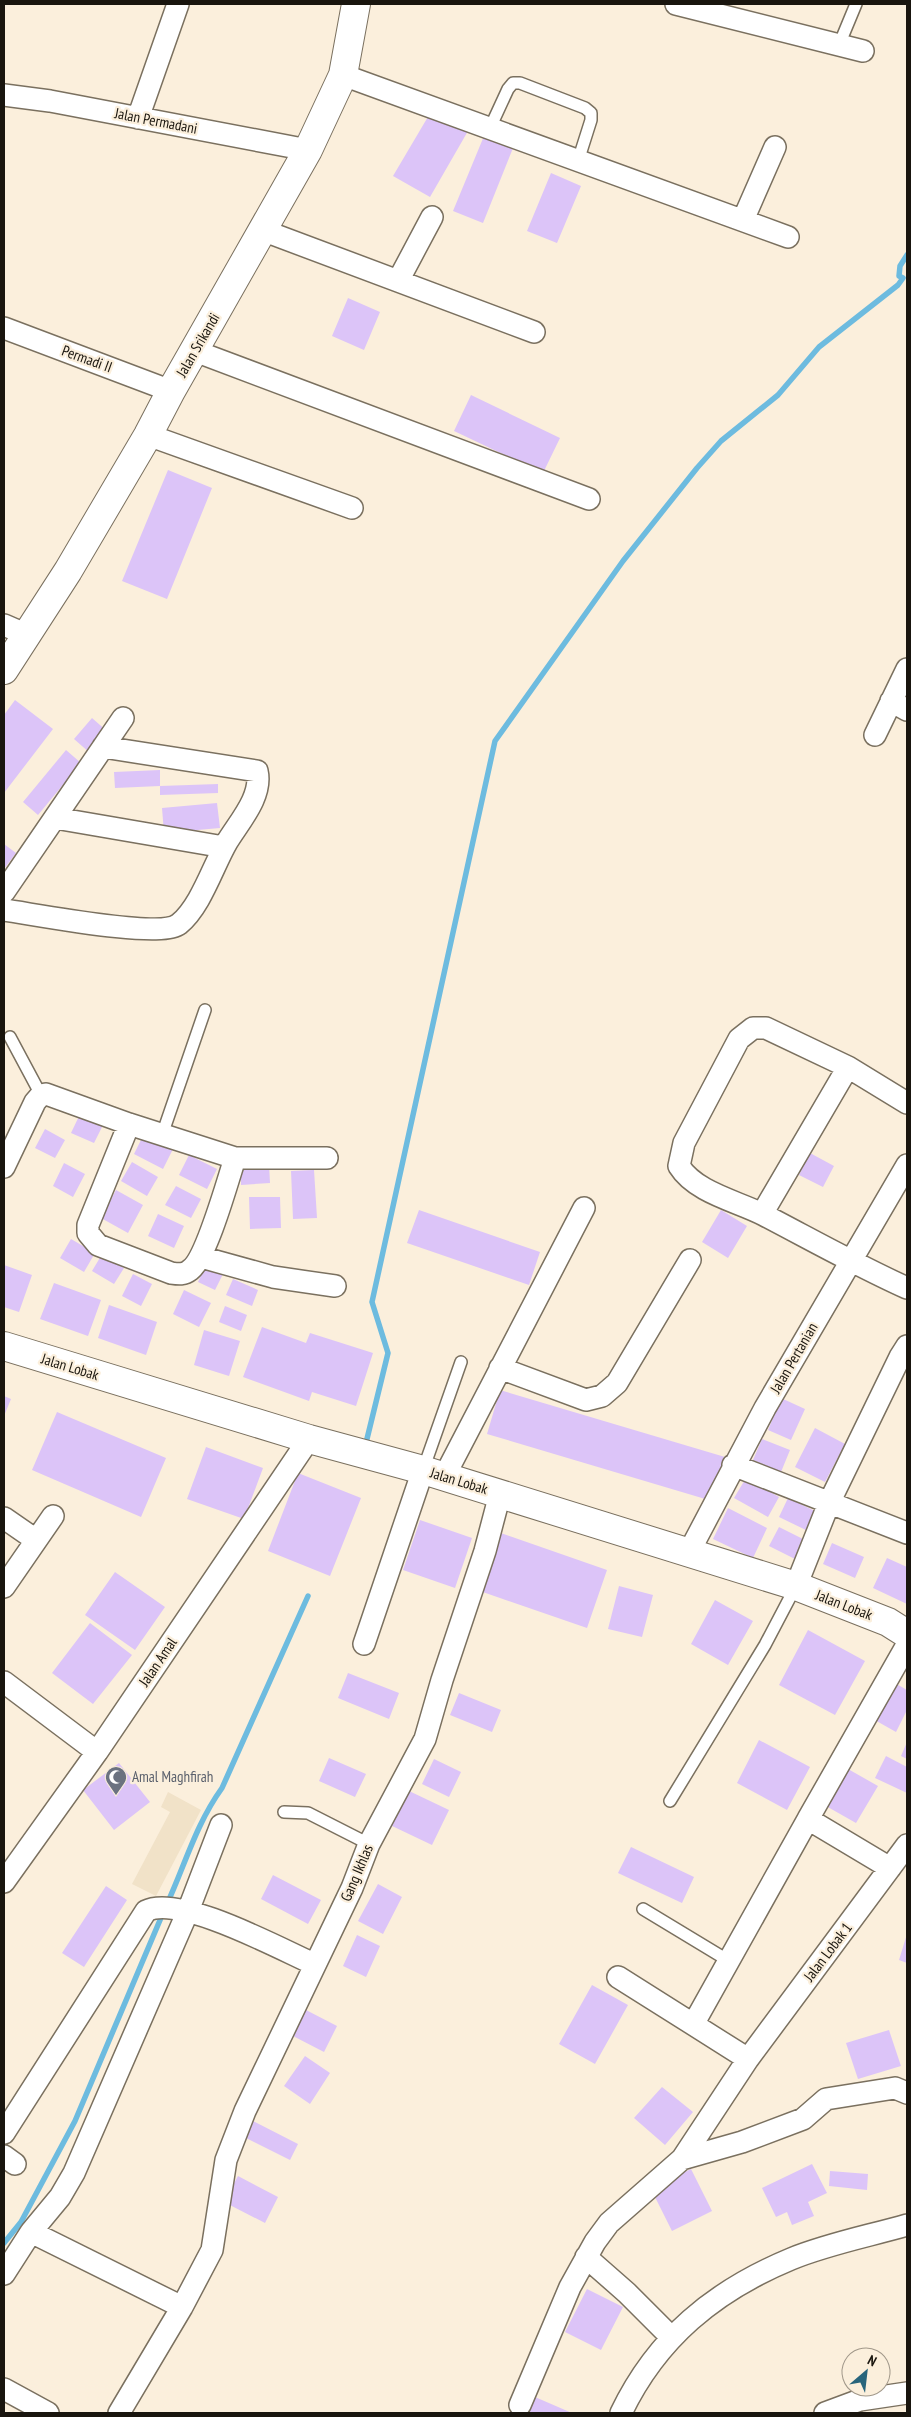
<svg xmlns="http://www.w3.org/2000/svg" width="911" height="2417" viewBox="0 0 911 2417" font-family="'PT Sans Narrow',sans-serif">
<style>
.built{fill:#f1e2c8}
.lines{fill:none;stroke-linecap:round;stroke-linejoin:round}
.stream{stroke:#6dbbdf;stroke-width:5.5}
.building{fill:#dcc4f8}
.lane-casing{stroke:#7a705f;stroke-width:14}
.street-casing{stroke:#7a705f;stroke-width:24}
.secondary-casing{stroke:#7a705f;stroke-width:30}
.lane{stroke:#fff;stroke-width:11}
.street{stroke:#fff;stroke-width:21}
.secondary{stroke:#fff;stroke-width:28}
.labels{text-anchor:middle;stroke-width:4.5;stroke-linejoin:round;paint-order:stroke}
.street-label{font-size:15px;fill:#19150e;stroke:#fbefdc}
.worship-label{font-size:15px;fill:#5b616d;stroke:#fbefdc;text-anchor:start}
</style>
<rect width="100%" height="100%" fill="#fbefdc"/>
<!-- built -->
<path class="built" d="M168,1792L201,1810L156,1896L132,1884L170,1812L161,1807Z"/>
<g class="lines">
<!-- stream -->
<path class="stream" d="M365,1447L388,1353L372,1302L495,741L623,561L697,468L721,441L778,395L819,347L898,285L903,278L899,276L900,266L907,255
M167,1904C185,1865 196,1824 222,1788L308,1596
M4,2243L21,2222L75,2121L163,1913"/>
</g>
<!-- building -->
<path class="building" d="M432,110L468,131L430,197L393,176Z
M484,136L513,148L483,223L453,211Z
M551,173L581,186L557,243L527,231Z
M348,298L380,312L364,350L332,336Z
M471,395L560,438L543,473L454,431Z
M168,470L212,488L167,599L122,581Z
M15,700L53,729L4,793V715Z
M92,718L108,732L90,753L74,739Z
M66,750L81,763L38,815L23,802Z
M160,770V786L115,788L114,772Z
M218,784V793L160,795V786Z
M217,803L220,828L164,833L162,808Z
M4,844L16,853L4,869Z
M81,1112L104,1123L94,1143L71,1133Z
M45,1129L65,1140L55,1158L35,1148Z
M144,1134L173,1149L163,1169L134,1154Z
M810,1153L834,1166L823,1187L799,1175Z
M189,1155L217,1169L207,1189L179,1175Z
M132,1162L158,1177L147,1196L121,1181Z
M64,1163L85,1174L73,1197L53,1186Z
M269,1165L270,1183L241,1185V1166Z
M314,1170L317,1218L293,1219L291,1171Z
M176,1186L201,1199L191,1218L165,1205Z
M116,1190L143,1205L128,1233L101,1218Z
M249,1197H280L281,1228L250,1229Z
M419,1210L540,1252L529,1285L407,1243Z
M721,1210L747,1226L728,1258L702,1242Z
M158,1214L184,1226L174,1248L148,1236Z
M71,1239L95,1253L84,1272L60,1258Z
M101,1256L124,1268L114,1284L92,1271Z
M4,1265L32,1275L19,1312L4,1307Z
M206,1265L223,1274L215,1290L198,1282Z
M133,1274L152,1284L141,1306L122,1296Z
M233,1279L258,1290L252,1306L226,1295Z
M54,1283L101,1300L88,1336L40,1319Z
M184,1290L211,1303L199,1327L173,1314Z
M109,1305L157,1322L146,1355L98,1338Z
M225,1306L247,1315L241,1331L219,1322Z
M262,1327L306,1343L310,1333L373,1353L356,1406L312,1392L309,1401L243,1377Z
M204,1330L240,1341L229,1376L194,1365Z
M500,1390L725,1457L712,1501L487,1434Z
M4,1396L11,1399L4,1416Z
M781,1398L805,1409L791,1440L768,1430Z
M57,1412L166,1458L141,1517L32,1470Z
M815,1428L845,1444L825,1482L795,1467Z
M762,1439L790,1450L781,1472L753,1460Z
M206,1447L263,1468L244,1519L187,1499Z
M298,1473L361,1498L330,1576L268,1551Z
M746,1478L779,1497L768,1517L734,1498Z
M788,1498L819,1513L810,1532L779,1517Z
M728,1508L767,1528L753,1558L713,1539Z
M420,1520L472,1538L455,1588L403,1570Z
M779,1527L805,1540L795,1559L769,1546Z
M498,1532L607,1570L587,1628L477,1590Z
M832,1543L864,1557L855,1578L823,1564Z
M887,1558L907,1567V1604L873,1588Z
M115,1572L165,1607L135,1650L85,1615Z
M619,1586L653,1595L642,1637L608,1629Z
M715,1600L753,1621L728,1665L691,1644Z
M90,1623L132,1655L93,1704L52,1673Z
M808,1630L865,1661L835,1715L779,1685Z
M348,1673L399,1693L389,1719L338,1698Z
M893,1682L907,1690V1710L896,1732L873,1719Z
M459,1693L501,1710L492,1732L450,1715Z
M759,1740L810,1767L787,1810L737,1783Z
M907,1742V1759L901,1756Z
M886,1756L907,1767V1793L875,1778Z
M329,1758L366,1774L355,1797L319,1781Z
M434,1759L461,1772L449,1797L422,1784Z
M119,1763L150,1802L114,1830L83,1790Z
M848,1769L878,1786L856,1823L826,1806Z
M407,1790L449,1810L432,1845L390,1825Z
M631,1847L694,1877L682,1903L618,1873Z
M273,1875L321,1900L308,1924L261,1899Z
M378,1884L402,1897L383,1934L358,1921Z
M106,1886L127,1900L84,1967L62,1953Z
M907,1934V1963L899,1960Z
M357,1935L380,1946L366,1977L343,1966Z
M592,1985L628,2005L595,2064L559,2044Z
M306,2010L337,2026L324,2052L293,2036Z
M889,2030L901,2066L858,2079L846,2043Z
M305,2056L330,2073L310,2104L284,2086Z
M662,2087L693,2112L665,2145L634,2118Z
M247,2118L298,2144L290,2160L238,2134Z
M812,2164L827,2193L808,2202L814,2216L792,2225L787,2212L776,2217L762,2188Z
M691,2169L712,2211L672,2231L651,2189Z
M830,2171L868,2174L867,2190L829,2186Z
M238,2176L278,2197L265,2223L224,2202Z
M587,2289L623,2307L601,2350L565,2332Z
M535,2397L572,2413H528Z"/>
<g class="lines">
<!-- lane casing -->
<g class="lane-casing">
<path id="lane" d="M839,45L856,4
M490,128L508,89L513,83H520L585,108L591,113V120L578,161
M10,1037L41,1095
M162,1135L205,1010
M423,1470L461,1362
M670,1801L765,1645L796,1586
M284,1812L308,1813L369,1844
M643,1909L729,1961"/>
</g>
<!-- street casing -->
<g class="street-casing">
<path id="street" d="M676,4L863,51
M343,75L788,237
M4,95L50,101L308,150
M138,118L178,4
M743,220L775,147
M262,230L534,332
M398,281L432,217
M4,328L171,391
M195,351L589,499
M148,435L352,508
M4,625L27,635
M891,701L907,710
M875,735L907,669
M55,818L224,847
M4,892L123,718
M4,910C34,914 160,939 179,924C201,906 213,866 227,842C239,822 263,796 257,771L103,747
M907,1103L848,1067L766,1028H753L739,1039L684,1143L679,1166C696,1193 737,1201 764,1215C812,1240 858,1266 907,1288
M129,1124L88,1225V1233L98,1245L171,1273C178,1274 184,1275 190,1270C206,1259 228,1180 235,1158
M4,1167L35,1102L41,1095L46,1094L129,1124L235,1158H327
M762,1214L848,1067
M201,1257L273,1277L335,1286
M500,1368L586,1400L602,1396L617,1383L690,1260
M733,1465L907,1533
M444,1477L584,1208
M4,1518L36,1540
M688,1554L765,1408L907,1165
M796,1586L829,1503L900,1357L907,1346
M4,1587L53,1516
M364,1644L423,1470
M4,1682L97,1752
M890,1868L808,1819L907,1645
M4,1882L97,1752L309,1439
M618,1977L748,2059L907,1845
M694,2023L808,1819
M4,2133L146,1911C179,1894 280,1949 314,1964
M4,2156L15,2164
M682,2159L748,2059
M31,2232L60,2197L74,2173L188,1911L221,1825
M586,2257L627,2293L668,2334L669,2338
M4,2274L31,2232L182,2307
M4,2389L48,2413
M520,2405L570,2287L595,2242L609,2223L682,2159L742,2142L803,2119L826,2099L895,2088L907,2093
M119,2413L182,2307L212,2250L226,2160L245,2111L352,1888L369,1844L425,1739L442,1680L485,1551L500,1494
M621,2413C657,2338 714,2291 791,2259C827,2244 869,2236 907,2225
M825,2413L860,2400L907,2393"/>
</g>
<!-- secondary casing -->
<g class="secondary-casing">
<path id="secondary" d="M4,670L68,571L148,435L171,391L308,150L343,75L356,4
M4,1346L309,1439L423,1470L796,1586L888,1622L907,1634"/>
</g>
<!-- lane -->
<use href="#lane" class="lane"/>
<!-- street -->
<use href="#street" class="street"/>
<!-- secondary -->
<use href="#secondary" class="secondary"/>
</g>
<!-- icons -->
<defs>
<g id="mosque-pin" transform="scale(1.125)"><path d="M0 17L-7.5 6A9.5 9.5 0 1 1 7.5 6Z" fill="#6b7280" stroke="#fbefdc"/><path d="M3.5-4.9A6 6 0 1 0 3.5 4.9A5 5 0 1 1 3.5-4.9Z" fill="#fff"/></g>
</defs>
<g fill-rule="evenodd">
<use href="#mosque-pin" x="116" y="1777"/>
</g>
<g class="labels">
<!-- street labels -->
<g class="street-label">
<text transform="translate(156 121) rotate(11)" y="5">Jalan Permadani</text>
<text transform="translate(198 345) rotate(-60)" y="5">Jalan Srikandi</text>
<text transform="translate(87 359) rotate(20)" y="5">Permadi II</text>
<text transform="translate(794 1358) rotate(-60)" y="5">Jalan Pertanian</text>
<text transform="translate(70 1367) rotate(17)" y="5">Jalan Lobak</text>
<text transform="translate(459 1481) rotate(17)" y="5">Jalan Lobak</text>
<text transform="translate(844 1605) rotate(21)" y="5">Jalan Lobak</text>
<text transform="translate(158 1662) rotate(-56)" y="5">Jalan Amal</text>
<text transform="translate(357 1873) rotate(-67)" y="5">Gang Ikhlas</text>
<text transform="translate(828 1952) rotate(-53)" y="5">Jalan Lobak 1</text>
</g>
<!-- worship labels -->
<g class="worship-label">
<text x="132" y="1782">Amal Maghfirah</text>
</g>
</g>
<!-- border -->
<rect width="911" height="2417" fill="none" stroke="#19150e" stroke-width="10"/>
<!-- north arrow -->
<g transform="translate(866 2372) rotate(28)"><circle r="24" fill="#fbefdc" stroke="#a1988a"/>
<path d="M0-4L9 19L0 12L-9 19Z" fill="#28657c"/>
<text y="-8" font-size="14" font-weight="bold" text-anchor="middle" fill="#19150e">N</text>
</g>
</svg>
